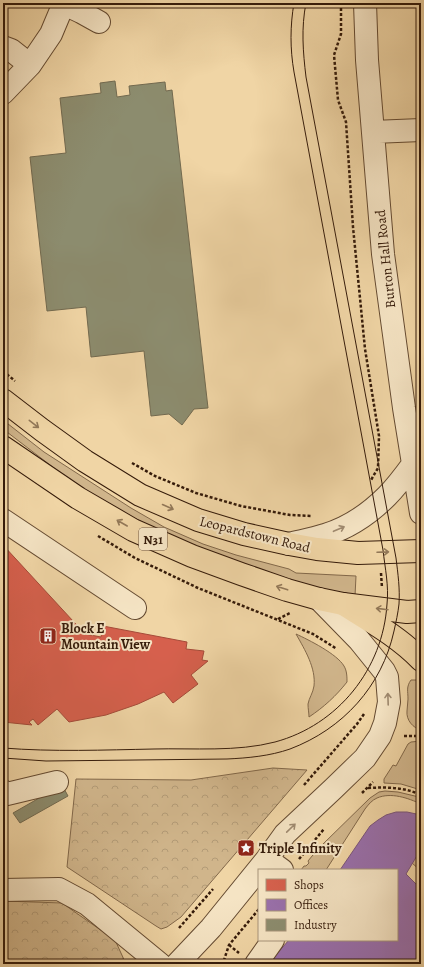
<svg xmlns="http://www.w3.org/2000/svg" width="424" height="967" viewBox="0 0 424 967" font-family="Alegreya,serif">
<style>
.grass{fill:#d0b58b;stroke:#82684a}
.forest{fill:url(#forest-crowns);stroke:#82684a}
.shops{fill:#d6604d;stroke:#a64b39}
.offices{fill:#9970ab;stroke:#7b567b}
.industry{fill:#8c8c6e;stroke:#726a50}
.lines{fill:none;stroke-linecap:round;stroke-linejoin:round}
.minor-casing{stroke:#644a31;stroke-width:24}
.major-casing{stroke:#351b0a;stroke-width:24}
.highway-casing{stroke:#351b0a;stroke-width:24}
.path{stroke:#351b0a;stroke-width:2.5;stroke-dasharray:3 2;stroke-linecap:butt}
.minor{stroke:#f5e4c4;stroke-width:22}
.major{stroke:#f0d5a5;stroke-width:22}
.highway{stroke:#f0d5a5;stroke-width:22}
.tram{stroke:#351b0a;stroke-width:1}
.oneway{stroke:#927858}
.oneway2{stroke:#9f8a70}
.labels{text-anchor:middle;stroke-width:4;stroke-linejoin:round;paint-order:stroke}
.shield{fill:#f5e4c4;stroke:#6f5742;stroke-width:1}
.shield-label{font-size:13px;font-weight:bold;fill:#351b0a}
.street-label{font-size:14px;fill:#351b0a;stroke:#f5e4c4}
.poi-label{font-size:14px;font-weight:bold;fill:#351b0a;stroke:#f5e4c4;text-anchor:start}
</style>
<defs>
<pattern id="forest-crowns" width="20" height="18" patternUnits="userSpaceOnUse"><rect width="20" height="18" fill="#d0b58b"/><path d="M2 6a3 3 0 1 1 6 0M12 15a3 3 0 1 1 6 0" fill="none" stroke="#b39b77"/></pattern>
</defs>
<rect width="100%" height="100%" fill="#f0d5a5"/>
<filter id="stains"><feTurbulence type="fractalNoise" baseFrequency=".005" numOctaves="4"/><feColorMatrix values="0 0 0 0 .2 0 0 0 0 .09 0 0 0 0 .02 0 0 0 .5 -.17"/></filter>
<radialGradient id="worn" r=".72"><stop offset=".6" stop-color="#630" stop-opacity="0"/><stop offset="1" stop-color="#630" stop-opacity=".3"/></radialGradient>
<!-- grass -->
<path class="grass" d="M3,420L44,452L131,508L164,527L203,544L236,555L289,569L296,573L356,576L355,596L290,583L181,542L88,494L3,429Z
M296,634C309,640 337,654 344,666C347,671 347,677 347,682C336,696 324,707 309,717C309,713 308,709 308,704C309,698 313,693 314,686C316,668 305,650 296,634Z
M411,680H417L421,683V730C413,728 406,720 407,711C407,707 408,703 408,699C408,691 406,687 411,680Z
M421,741V790L401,784L384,783V779L393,765L396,766L408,744L411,742Z
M385,791L398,792L419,797L421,798V804C408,798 391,792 377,798C372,800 368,805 365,809L326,870H301L304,866H306L309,863L308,861L317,850L322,854L327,848L323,844L370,798L379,792Z
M421,848V871L412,863Z"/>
<!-- forest -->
<path class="forest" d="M273,768L307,770L181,917L167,927L161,929L156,926L67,867L76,779L191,780Z
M3,901L62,903L115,940L126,964H3Z"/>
<!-- shops -->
<path class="shops" d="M3,545L85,634L101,637L103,626L187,642L186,649L204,651L202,660L208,661L191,675L198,684L173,703L164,692L138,704L106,715L69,722L57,709L38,725L33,719L29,722L32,725L3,722Z"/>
<!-- offices -->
<path class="offices" d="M396,812H407L421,815V849L406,874L421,889V964H268L289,940H397V870H340L370,826L378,820L386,815Z"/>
<!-- industry -->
<path class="industry" d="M115,81L117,97L130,95L129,86L165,82L166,91L172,90L208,408L194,409L182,425L169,414L151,416L144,351L91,357L86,307L47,311L30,157L66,153L60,98L101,93L100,83Z
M62,785L68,796L20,823L13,813Z"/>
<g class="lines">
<!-- minor casing -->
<g class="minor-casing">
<path id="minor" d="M365,3L367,60L383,254L404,408L421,513
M64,4L81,12L99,22
M3,47L11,50L30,65
M3,93L30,65L51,34L64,3
M373,132L421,130
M3,520L135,608
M289,544C301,541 313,539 325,535C348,528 370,513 387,496C397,486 405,475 413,464
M3,791L7,794L57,782
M267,859L282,870
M3,890L59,889L87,904L160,964
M177,964L211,928L267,859L285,834L333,789L365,758L380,736L385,723L389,702L387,677L384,671L359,640L319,599
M256,964L273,940"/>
</g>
<!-- major casing -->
<g class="major-casing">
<path id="major" d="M343,604C370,621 399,637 421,660"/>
</g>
<!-- highway casing -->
<g class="highway-casing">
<path id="highway" d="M3,400L42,430L85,461L140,495L198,520L244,534L289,544L317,549L358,553L421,551
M3,447L78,498L133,530L192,556L241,574L287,590L319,599L343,604L407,612L421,611"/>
</g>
<!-- path -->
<path class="path" d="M341,3V34L334,55L338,100L346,122L353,227L365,349L379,436L378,468L371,480
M3,371L15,381
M132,463L155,476L196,493L241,506L290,515L312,516
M98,536L135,558L198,588L313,634L337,649
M381,573L382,588
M278,619L290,613
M404,736H421
M304,785L357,724L364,714
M368,788C387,787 404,787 421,795
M362,793L373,782
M299,859L324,829
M179,928L213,889
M229,945L239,953
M220,964L224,960L229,945L259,909"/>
<!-- minor -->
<use href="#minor" class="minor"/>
<!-- major -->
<use href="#major" class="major"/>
<!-- highway -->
<use href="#highway" class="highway"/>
<!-- tram -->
<path class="tram" d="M3,748C53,752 104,750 154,749C193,748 237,752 275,742C338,725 383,669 387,604C389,586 385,568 383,550L294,72C290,49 290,26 294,3
M3,758L46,761L227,759C248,758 270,756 290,749C343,729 382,686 394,631C396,622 398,613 399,604C400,589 398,574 396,558L306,77C303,52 301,28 306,3"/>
</g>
<!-- one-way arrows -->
<defs><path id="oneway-shaft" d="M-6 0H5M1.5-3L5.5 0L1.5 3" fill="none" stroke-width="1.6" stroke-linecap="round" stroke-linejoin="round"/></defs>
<g class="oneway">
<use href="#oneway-shaft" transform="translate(34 424) rotate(38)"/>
<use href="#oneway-shaft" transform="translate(168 507) rotate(24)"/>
<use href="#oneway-shaft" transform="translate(122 523) rotate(-150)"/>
<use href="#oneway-shaft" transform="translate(383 552) rotate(-2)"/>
<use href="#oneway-shaft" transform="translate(282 588) rotate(-162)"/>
<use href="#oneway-shaft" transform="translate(382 609) rotate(-173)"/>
</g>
<g class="oneway2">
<use href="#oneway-shaft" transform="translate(339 529) rotate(-23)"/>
<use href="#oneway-shaft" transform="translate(388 699) rotate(-92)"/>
<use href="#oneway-shaft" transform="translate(291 828) rotate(-44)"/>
</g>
<!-- icons -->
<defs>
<g id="building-square" transform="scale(0.9)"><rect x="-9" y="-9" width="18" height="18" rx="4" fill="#8f2418" stroke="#f5e4c4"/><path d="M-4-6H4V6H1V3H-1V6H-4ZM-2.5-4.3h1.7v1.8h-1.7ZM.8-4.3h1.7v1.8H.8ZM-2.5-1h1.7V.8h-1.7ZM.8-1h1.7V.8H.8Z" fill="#fff"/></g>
<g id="sight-square" transform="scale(0.9)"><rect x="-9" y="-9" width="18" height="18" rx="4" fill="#8f2418" stroke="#f5e4c4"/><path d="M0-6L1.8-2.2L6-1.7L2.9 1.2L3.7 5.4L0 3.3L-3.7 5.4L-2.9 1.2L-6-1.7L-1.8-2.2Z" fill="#fff"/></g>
</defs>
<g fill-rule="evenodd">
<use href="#building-square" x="48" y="636"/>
<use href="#sight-square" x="246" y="848"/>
</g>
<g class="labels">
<!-- shield labels -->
<rect class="shield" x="139" y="528" width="28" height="22" rx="3"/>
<g class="shield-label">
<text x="153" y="544">N31</text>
</g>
<!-- street labels -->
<g class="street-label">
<text transform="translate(385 259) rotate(-96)" y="5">Burton Hall Road</text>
<text transform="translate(255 534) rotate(14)" y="5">Leopardstown Road</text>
</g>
<!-- poi labels -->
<g class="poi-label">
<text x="61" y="633">Block E<tspan x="61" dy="16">Mountain View</tspan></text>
<text x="259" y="853">Triple Infinity</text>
</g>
</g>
<!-- margin -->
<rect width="424" height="967" fill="none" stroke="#f0d5a5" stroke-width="16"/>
<rect x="4" y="4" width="416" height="959" fill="none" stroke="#351b0a" stroke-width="2"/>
<rect x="8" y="8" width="408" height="951" fill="none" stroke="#351b0a"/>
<!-- legend -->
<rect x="258" y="869" width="140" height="72" fill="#f5e4c4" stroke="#a8947a"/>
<rect x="266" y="879" width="20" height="12" fill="#d6604d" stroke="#a8947a"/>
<text x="294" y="889" font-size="12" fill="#351b0a">Shops</text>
<rect x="266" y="899" width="20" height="12" fill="#9970ab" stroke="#a8947a"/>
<text x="294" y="909" font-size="12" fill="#351b0a">Offices</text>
<rect x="266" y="919" width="20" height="12" fill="#8c8c6e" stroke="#a8947a"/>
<text x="294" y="929" font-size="12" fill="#351b0a">Industry</text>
<rect width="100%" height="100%" filter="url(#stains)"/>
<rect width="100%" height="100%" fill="url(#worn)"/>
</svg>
